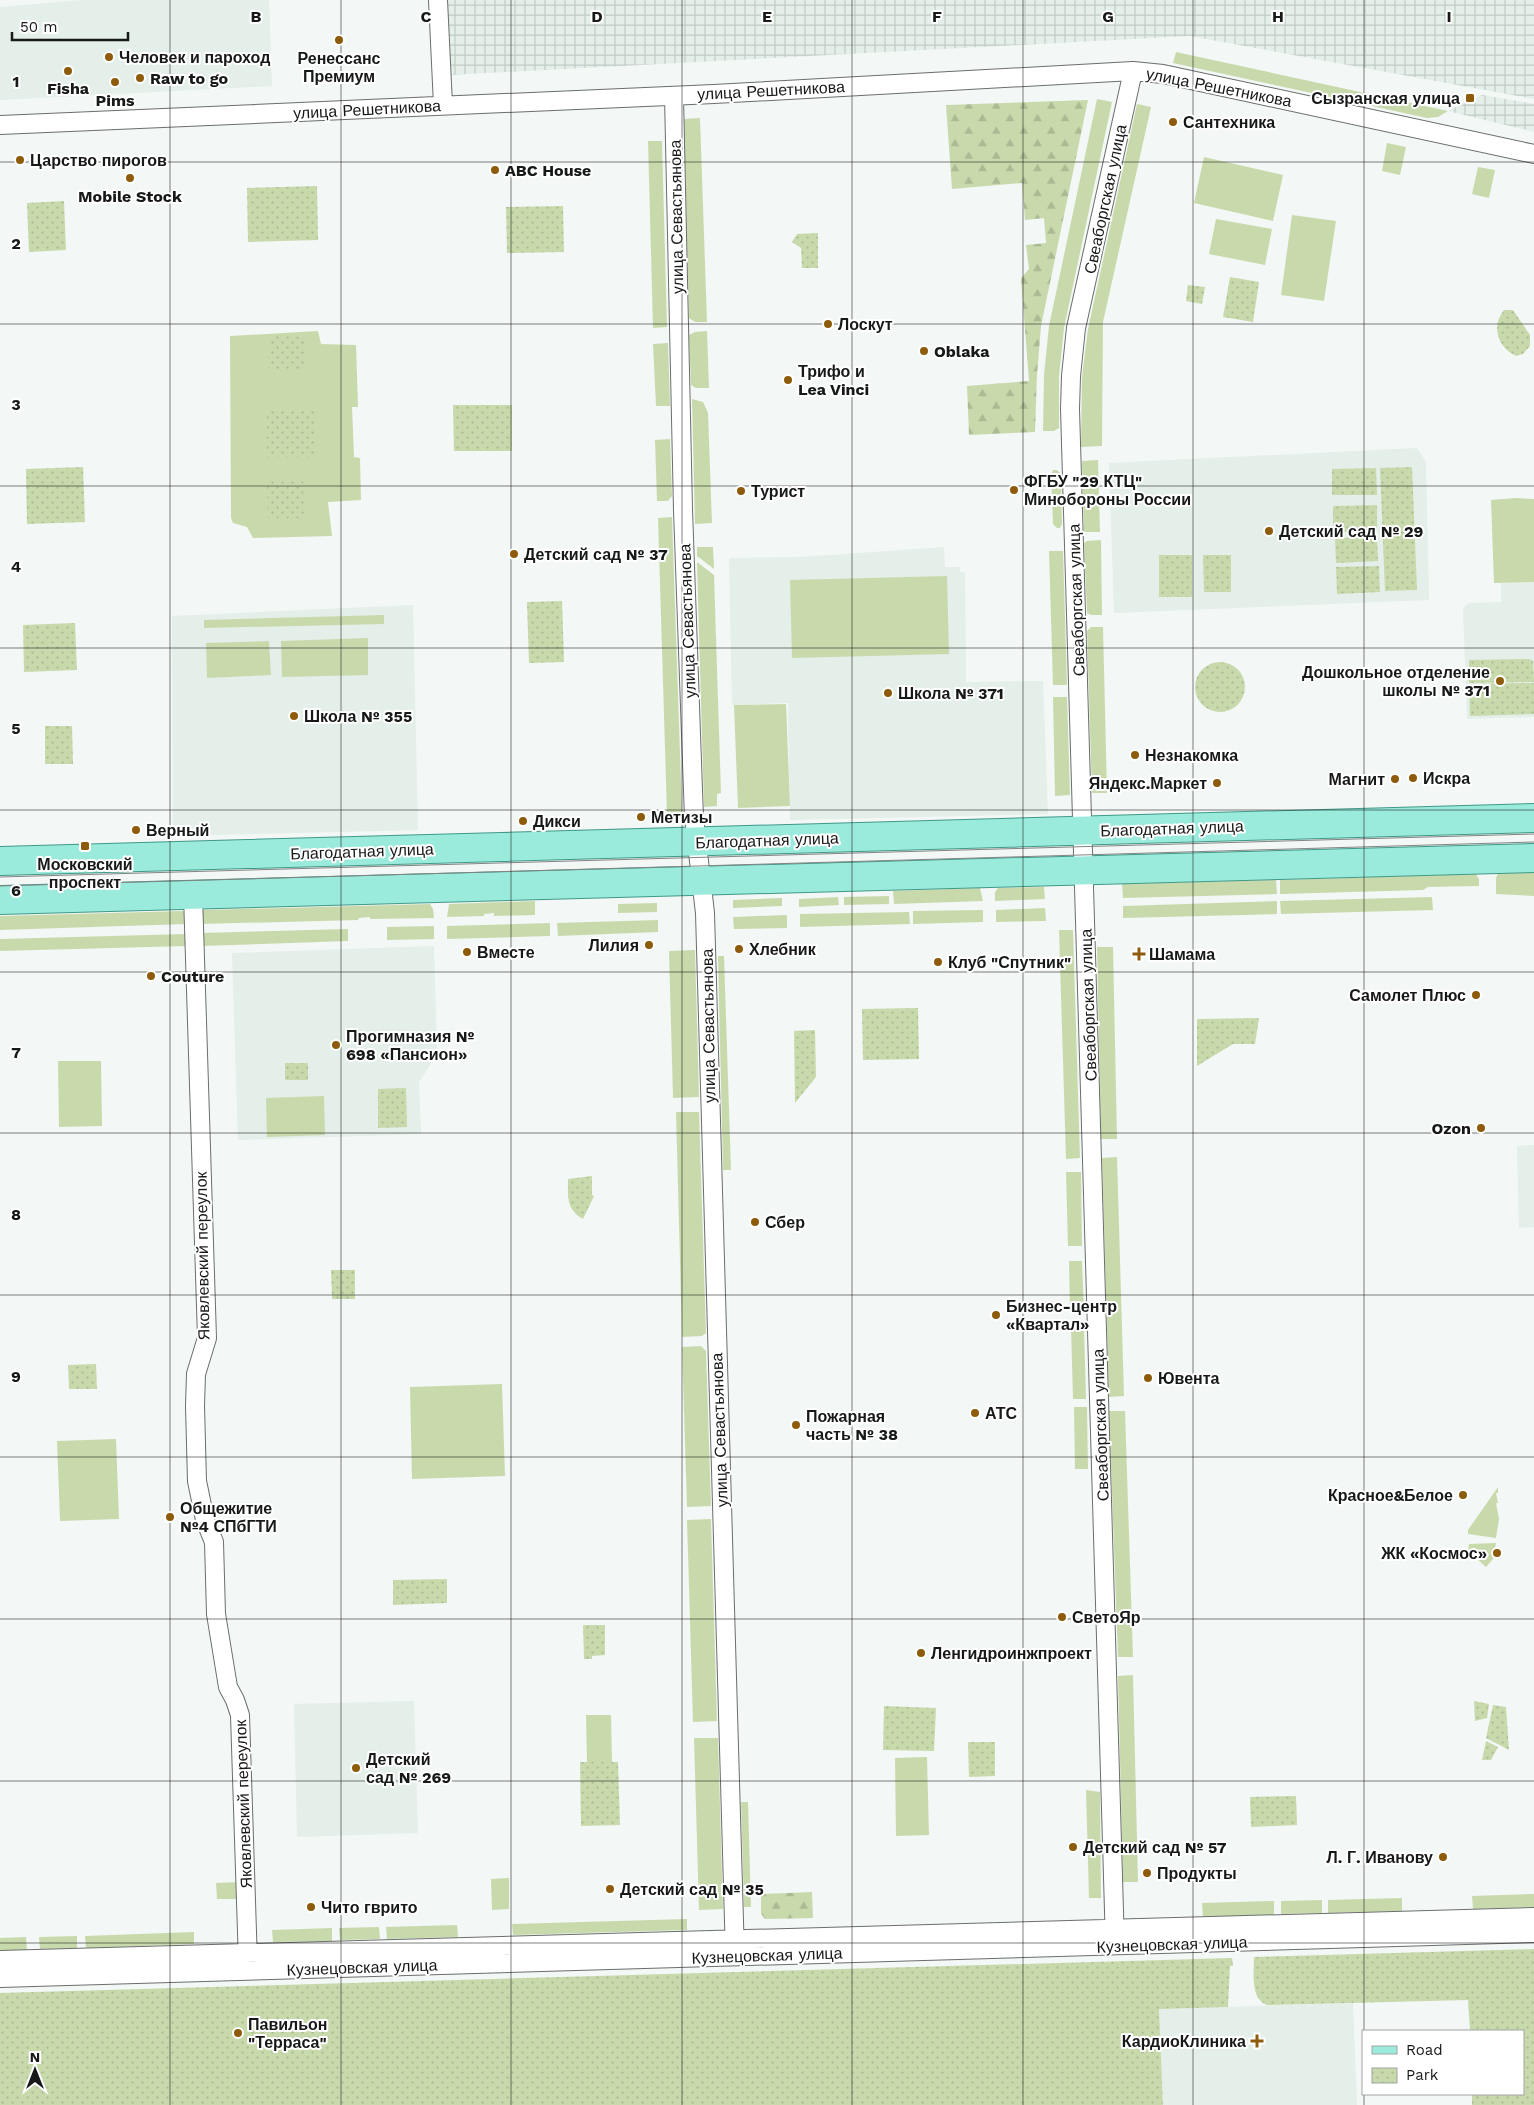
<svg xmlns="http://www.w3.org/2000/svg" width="1534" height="2105" viewBox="0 0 1534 2105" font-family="'Work Sans',sans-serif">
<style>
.built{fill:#e3efe8}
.industrial{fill:url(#industrial-grid)}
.grass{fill:#c8daac}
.forest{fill:url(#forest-firs)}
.park{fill:url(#park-dots)}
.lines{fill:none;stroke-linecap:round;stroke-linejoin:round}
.street-casing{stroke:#6a6e6c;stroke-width:20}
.primary-casing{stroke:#409988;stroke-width:30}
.street{stroke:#fff;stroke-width:18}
.primary{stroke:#9aebdc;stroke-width:28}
.tram{stroke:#828584;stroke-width:1}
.grid{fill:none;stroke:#171818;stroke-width:1;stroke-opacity:0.55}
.poi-dot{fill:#8e5b0a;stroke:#fff;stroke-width:2}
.labels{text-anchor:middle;stroke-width:4;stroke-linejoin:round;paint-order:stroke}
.poi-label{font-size:16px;font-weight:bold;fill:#171818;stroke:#fff;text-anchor:start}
.street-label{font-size:16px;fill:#171818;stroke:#fff}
.grid-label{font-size:16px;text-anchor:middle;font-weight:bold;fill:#171818;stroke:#fff;stroke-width:4;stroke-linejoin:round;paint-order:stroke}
</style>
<defs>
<pattern id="industrial-grid" width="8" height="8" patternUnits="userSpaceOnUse" patternTransform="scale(1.25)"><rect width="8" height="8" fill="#e3efe8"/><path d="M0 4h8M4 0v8" fill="none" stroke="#c2ccc6"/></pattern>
<pattern id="forest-firs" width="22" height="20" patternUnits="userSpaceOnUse" patternTransform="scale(1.25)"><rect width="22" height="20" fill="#c8daac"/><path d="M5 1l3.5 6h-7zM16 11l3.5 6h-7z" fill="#abba93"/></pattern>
<pattern id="park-dots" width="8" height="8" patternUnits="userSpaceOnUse" patternTransform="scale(1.25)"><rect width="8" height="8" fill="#c8daac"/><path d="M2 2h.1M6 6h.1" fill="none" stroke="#abba93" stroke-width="1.8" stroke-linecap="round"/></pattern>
</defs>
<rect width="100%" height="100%" fill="#f3f7f5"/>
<!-- built -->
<path class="built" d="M81,0H269L272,86L0,100V7Z
M1417,448L1426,462L1429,600L1114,613L1109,463Z
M944,547L945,567H960V572H965L966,682L1043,681L1048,814L790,820L788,703L732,705L729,558L802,557Z
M1534,582V717L1467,719L1463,608L1469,603L1501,602V583Z
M413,605L418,830L173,836L172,616Z
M434,946L437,1050L429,1067L419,1082L421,1134L238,1140L232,953Z
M1534,1145V1227L1519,1228L1517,1146Z
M414,1701L418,1833L297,1837L294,1704Z
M1353,2003L1357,2105H1163L1159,2009Z"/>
<!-- industrial -->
<path class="industrial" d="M446,0H1534V99L1190,36L449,75Z
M1482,95L1534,104V132L1448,111Z"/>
<!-- grass -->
<path class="grass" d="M1176,52L1448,111L1438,117L1427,118L1173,63Z
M1097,99L1112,102L1064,328L1059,376V428L1054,431H1043L1044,375L1049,326Z
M1137,104L1151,107L1103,322L1102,446L1081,447L1082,377L1088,329Z
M700,118L707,322H695L689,318L684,119Z
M648,141H662L667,327L653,328Z
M1387,143L1406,147L1400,175L1382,171Z
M1204,157L1283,175L1273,221L1194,203Z
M1478,167L1495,170L1489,198L1472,194Z
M1292,215L1336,221L1324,301L1281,295Z
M1216,219L1272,229L1265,265L1209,254Z
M318,331L321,344L356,345L358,407H352L354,457L360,458L361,500L328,502L332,536L253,538L247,527L233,523L231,518L230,336Z
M707,331L709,388H696L691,385L689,335L695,332Z
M668,343L670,406H656L653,344Z
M692,399L703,402L708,413L712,523L695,524Z
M670,439L672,496L668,501H657L655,440Z
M1098,460L1100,532H1084L1082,461Z
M1053,470H1057L1061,474L1062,524L1060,528H1057L1053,524L1051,475Z
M1516,498L1534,499V582L1494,583L1491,500Z
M672,517L682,813L667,814L658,518Z
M1101,540L1102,615H1091L1087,613L1084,543L1087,541Z
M697,547H713L714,569L697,556Z
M1049,551H1063L1067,685H1053Z
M697,562L714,575L721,793L717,794V806L704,807Z
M947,576L949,654L792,658L790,580Z
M384,615V624L204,628V620Z
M1091,627H1103L1107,793H1092L1087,631Z
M368,638V675L282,677L281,641Z
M269,641L271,675L207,678L206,643Z
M1053,697H1067L1070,795L1055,796Z
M786,704L790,806L738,808L734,705Z
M1498,873H1534V896L1496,894V878Z
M1476,874L1479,879V886L1428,887L1423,890L1280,894V880Z
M1276,880L1277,894L1123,898L1122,884Z
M1044,887L1045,899L995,901V892L998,888Z
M980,888L983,901L894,904L893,891Z
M889,896V904L844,905V897Z
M838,897L839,905L799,907V899Z
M1432,897L1433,910L1281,914L1280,901Z
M782,898V906L733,908V900Z
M535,901V915L494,916V913L484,914V916L447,917L449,904Z
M1277,901V914L1123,918V906Z
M657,903V912L618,913V904Z
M430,904L433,909L434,918L370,919V917L359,918L358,920L200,924V915L203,910Z
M1045,908L1046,921L996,922V910Z
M983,910V922L913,924V911Z
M183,911L186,916V924L0,930V916Z
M909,912L910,924L800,927V914Z
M787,915V928L734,929L733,917Z
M658,920V932L558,936L557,923Z
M550,923V936L447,939V926Z
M434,926V939L387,940V927Z
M348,929V941L201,946L200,933Z
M1059,930H1073L1080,1158L1066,1159Z
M186,934L187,946L0,951V939Z
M1097,947H1113L1117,1139H1101Z
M695,950L699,1097L673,1098L669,951Z
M718,956H724L731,1170H723Z
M58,1061H101L102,1126L59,1127Z
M324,1096L325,1135L267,1137L266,1098Z
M676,1112H699L706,1333L702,1336L682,1337Z
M1117,1157L1124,1396L1109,1397L1102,1158Z
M1066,1172H1081L1082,1246H1068Z
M1069,1261H1082L1084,1312H1070Z
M1071,1327H1084L1086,1399H1073Z
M701,1346L706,1351L711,1506L687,1507L682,1347Z
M502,1384L505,1476L412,1479L410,1387Z
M1074,1407H1087L1088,1469H1075Z
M1109,1411H1125L1133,1657H1118Z
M116,1439L119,1519L60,1521L57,1441Z
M1498,1487V1493H1496L1498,1503H1496L1499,1519L1496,1538L1468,1534V1530Z
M711,1519L717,1721L693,1722L687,1520Z
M1496,1543L1493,1559L1486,1567L1468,1551L1469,1544Z
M1133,1675L1138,1882H1123L1118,1676Z
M586,1715H611L612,1762H587Z
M694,1738H718L723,1909L699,1910Z
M927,1757L929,1835L896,1836L895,1758Z
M1086,1790L1100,1792L1101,1898H1089Z
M741,1802H748L751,1907H744Z
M509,1878V1909L492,1910L491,1879Z
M242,1882L243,1899H217L216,1883Z
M1534,1894V1907L1473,1909L1472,1896Z
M1402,1898V1911L1328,1913V1900Z
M1322,1900V1913L1281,1914V1901Z
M1274,1901V1915L1203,1917L1202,1903Z
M687,1919V1930L513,1935L512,1924Z
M457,1925L458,1937L387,1939L386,1927Z
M379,1927L380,1939L340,1940L339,1928Z
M332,1928V1941L273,1942L272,1930Z
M194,1932V1944L86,1948L85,1936Z
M77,1936V1948L40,1949L39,1937Z
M26,1937L27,1950H0V1938Z"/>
<!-- forest -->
<path class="forest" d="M1088,100L1041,326L1037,375L1035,432L969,435L967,386L1029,381L1021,278L1029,269L1026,245L1046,243L1044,218L1025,220L1022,183L952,189L946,105Z
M812,1892L813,1918L765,1919L761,1914V1894Z"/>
<!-- park -->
<path class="park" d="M317,186L318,240L248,242L247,188Z
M64,201L66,250L29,252L27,203Z
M563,206L564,252L507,253L506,207Z
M818,233V268H802L801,248L792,242L797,234Z
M1230,277L1259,282L1253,322L1223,317Z
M1188,285L1205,287L1202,304L1186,301Z
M1504,310H1513L1530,335V346L1523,354L1516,356C1497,347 1491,326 1504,310Z
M269,336L306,337L305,371L268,370Z
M453,405H512V451H454Z
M314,410L315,457H267V411Z
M83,467L85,522L27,524L26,469Z
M1412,467L1417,590L1385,591L1380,468Z
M1376,468L1377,495H1332V469Z
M303,481L304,518H268L267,482Z
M1377,505V532H1333V506Z
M1377,537L1378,561L1336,563L1335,538Z
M1159,555H1192V597H1159Z
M1203,555H1231V592H1204Z
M1379,566L1380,592L1337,594L1336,567Z
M562,601L564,662L529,663L527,602Z
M75,623L77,670L24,672L23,625Z
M1529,659L1533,661L1534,682L1469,683V660Z
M1195 687a25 25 0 1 1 50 0a25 25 0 1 1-50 0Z
M1534,683V714L1470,716L1469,684Z
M45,726H72L73,764H45Z
M918,1008L919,1059L863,1060L862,1009Z
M1259,1018L1255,1044H1233L1197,1066V1019Z
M815,1030L816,1077L795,1103L794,1031Z
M285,1063H308V1080H285Z
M406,1088L407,1127L378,1128V1089Z
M592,1176V1195L594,1196L583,1219C566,1210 568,1196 568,1179Z
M355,1270V1299H332L331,1270Z
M96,1364L97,1389H69L68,1365Z
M447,1579V1603L393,1605V1580Z
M583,1625H605V1655L592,1656V1659H584Z
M1474,1701L1489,1704L1487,1718L1475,1721Z
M1493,1705L1506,1707L1509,1750L1486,1738Z
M884,1706L936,1708L934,1751L883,1750Z
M1486,1741L1498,1747L1491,1760H1482Z
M968,1742H995V1776L969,1777Z
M618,1762L620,1825L581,1826L580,1762Z
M1296,1796L1297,1825L1251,1827L1250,1797Z
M1534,1949V2105H1472V2094H1523V2031H1470L1468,2000L1267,2005C1250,1998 1254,1974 1254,1957Z
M1232,1958L1233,1966H1230L1228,2007L1159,2009L1163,2105H0V1993Z"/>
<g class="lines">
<!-- street casing -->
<g class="street-casing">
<path id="street" d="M438,0L443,105
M674,96L683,510L694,818L705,913L735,1956
M0,125L714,94L1133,71L1163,74L1534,154
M193,895L207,1338L196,1374L195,1406L197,1481L205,1520L214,1542L216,1614L228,1687L235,1700L240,1715L248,1963
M1115,1945L1070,409L1071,376L1076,328L1133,71
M0,1960L1534,1917
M0,1978L1534,1933"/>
</g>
<!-- primary casing -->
<g class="primary-casing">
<path id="primary" d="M0,861L1534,818
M0,900L1534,858"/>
</g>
<!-- street -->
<use href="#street" class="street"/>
<!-- primary -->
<use href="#primary" class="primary"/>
<!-- tram -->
<path class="tram" d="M0,877L1534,834
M0,886L1534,842"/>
</g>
<!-- grid -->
<path class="grid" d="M170,0V2105M341,0V2105M511,0V2105M682,0V2105M852,0V2105M1023,0V2105M1193,0V2105M1364,0V2031M0,162H1534M0,324H1534M0,486H1534M0,648H1534M0,810H1534M0,972H1534M0,1133H1534M0,1295H1534M0,1457H1534M0,1619H1534M0,1781H1534M0,1943H1534M1364,2094V2105"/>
<!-- markers -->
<g class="poi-dot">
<circle cx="339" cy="40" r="5"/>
<circle cx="109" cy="57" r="5"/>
<circle cx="68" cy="71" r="5"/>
<circle cx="140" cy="78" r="5"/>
<circle cx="115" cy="82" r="5"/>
<rect x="1465" y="93" width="10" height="10" rx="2.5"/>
<circle cx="1173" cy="122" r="5"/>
<circle cx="20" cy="160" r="5"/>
<circle cx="495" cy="170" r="5"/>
<circle cx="130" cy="178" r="5"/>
<circle cx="828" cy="324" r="5"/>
<circle cx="924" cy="351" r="5"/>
<circle cx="788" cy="380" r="5"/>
<circle cx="1014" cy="490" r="5"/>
<circle cx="741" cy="491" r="5"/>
<circle cx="1269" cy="531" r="5"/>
<circle cx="514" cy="554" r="5"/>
<circle cx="1500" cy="681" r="5"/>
<circle cx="888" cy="693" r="5"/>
<circle cx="294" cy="716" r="5"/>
<circle cx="1135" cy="755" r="5"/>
<circle cx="1413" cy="778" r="5"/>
<circle cx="1395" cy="779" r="5"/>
<circle cx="1217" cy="783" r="5"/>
<circle cx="641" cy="817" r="5"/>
<circle cx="523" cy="821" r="5"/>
<circle cx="136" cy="830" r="5"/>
<rect x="80" y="841" width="10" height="10" rx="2.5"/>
<circle cx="649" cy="945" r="5"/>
<circle cx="739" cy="949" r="5"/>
<circle cx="467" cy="952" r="5"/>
<path d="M1136.5 946.5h5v5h5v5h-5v5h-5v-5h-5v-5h5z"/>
<circle cx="938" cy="962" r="5"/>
<circle cx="151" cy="976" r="5"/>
<circle cx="1476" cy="995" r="5"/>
<circle cx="336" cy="1045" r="5"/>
<circle cx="1481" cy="1128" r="5"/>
<circle cx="755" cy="1222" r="5"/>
<circle cx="996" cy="1315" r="5"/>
<circle cx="1148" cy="1378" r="5"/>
<circle cx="975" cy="1413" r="5"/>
<circle cx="796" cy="1425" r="5"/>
<circle cx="1463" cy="1495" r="5"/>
<circle cx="170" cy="1517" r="5"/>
<circle cx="1497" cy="1553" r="5"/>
<circle cx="1062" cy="1617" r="5"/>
<circle cx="921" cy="1653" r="5"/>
<circle cx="356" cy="1768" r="5"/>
<circle cx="1073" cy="1847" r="5"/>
<circle cx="1443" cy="1857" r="5"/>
<circle cx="1147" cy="1873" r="5"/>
<circle cx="610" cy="1889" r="5"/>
<circle cx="311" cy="1907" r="5"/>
<circle cx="238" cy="2033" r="5"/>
<path d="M1254.5 2033.5h5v5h5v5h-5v5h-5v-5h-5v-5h5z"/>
</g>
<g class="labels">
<!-- poi labels -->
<g class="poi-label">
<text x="119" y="63">Человек и пароход</text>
<text x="339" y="64" text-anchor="middle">Ренессанс<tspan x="339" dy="18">Премиум</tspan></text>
<text x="150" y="84">Raw to go</text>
<text x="68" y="94" text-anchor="middle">Fisha</text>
<text x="1460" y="104" text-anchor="end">Сызранская улица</text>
<text x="115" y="106" text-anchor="middle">Pims</text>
<text x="1183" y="128">Сантехника</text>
<text x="30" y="166">Царство пирогов</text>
<text x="505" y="176">ABC House</text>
<text x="130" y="202" text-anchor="middle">Mobile Stock</text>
<text x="838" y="330">Лоскут</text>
<text x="934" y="357">Oblaka</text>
<text x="798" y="377">Трифо и<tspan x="798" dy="18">Lea Vinci</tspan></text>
<text x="1024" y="487">ФГБУ "29 КТЦ"<tspan x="1024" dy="18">Минобороны России</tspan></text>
<text x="751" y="497">Турист</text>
<text x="1279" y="537">Детский сад № 29</text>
<text x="524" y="560">Детский сад № 37</text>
<text x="1490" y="678" text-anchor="end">Дошкольное отделение<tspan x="1490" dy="18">школы № 371</tspan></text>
<text x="898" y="699">Школа № 371</text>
<text x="304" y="722">Школа № 355</text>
<text x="1145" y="761">Незнакомка</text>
<text x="1423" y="784">Искра</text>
<text x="1385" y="785" text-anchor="end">Магнит</text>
<text x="1207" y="789" text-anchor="end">Яндекс.Маркет</text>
<text x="651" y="823">Метизы</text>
<text x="533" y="827">Дикси</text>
<text x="146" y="836">Верный</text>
<text x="85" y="870" text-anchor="middle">Московский<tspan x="85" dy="18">проспект</tspan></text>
<text x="639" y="951" text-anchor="end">Лилия</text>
<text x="749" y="955">Хлебник</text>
<text x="477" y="958">Вместе</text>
<text x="1149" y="960">Шамама</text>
<text x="948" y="968">Клуб "Спутник"</text>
<text x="161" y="982">Couture</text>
<text x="1466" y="1001" text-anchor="end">Самолет Плюс</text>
<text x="346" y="1042">Прогимназия №<tspan x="346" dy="18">698 «Пансион»</tspan></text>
<text x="1471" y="1134" text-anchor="end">Ozon</text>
<text x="765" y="1228">Сбер</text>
<text x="1006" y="1312">Бизнес-центр<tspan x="1006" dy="18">«Квартал»</tspan></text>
<text x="1158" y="1384">Ювента</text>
<text x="985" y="1419">АТС</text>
<text x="806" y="1422">Пожарная<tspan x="806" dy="18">часть № 38</tspan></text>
<text x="1453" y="1501" text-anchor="end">Красное&amp;Белое</text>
<text x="180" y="1514">Общежитие<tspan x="180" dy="18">№4 СПбГТИ</tspan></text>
<text x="1487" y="1559" text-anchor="end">ЖК «Космос»</text>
<text x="1072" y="1623">СветоЯр</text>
<text x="931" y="1659">Ленгидроинжпроект</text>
<text x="366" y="1765">Детский<tspan x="366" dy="18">сад № 269</tspan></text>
<text x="1083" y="1853">Детский сад № 57</text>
<text x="1433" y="1863" text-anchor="end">Л. Г. Иванову</text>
<text x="1157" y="1879">Продукты</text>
<text x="620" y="1895">Детский сад № 35</text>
<text x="321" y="1913">Чито гврито</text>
<text x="248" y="2030">Павильон<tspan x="248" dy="18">"Терраса"</tspan></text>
<text x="1246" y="2047" text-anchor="end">КардиоКлиника</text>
</g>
<!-- street labels -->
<g class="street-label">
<text transform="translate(1219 87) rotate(11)" y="6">улица Решетникова</text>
<text transform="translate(771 90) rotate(-3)" y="6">улица Решетникова</text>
<text transform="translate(367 109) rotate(-3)" y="6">улица Решетникова</text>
<text transform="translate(1105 199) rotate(-78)" y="6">Свеаборгская улица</text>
<text transform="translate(676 217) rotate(-91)" y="6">улица Севастьянова</text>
<text transform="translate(1076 600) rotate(-92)" y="6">Свеаборгская улица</text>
<text transform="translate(687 621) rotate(-92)" y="6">улица Севастьянова</text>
<text transform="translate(1172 828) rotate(-2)" y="6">Благодатная улица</text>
<text transform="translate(767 840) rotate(-2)" y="6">Благодатная улица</text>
<text transform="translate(362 851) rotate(-2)" y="6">Благодатная улица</text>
<text transform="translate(1088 1005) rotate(-92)" y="6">Свеаборгская улица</text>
<text transform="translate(708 1026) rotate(-91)" y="6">улица Севастьянова</text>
<text transform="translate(202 1256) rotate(-91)" y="6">Яковлевский переулок</text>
<text transform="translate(1100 1425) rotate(-92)" y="6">Свеаборгская улица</text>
<text transform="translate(719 1430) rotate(-92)" y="6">улица Севастьянова</text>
<text transform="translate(243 1804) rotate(-92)" y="6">Яковлевский переулок</text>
<text transform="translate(1172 1944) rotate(-2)" y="6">Кузнецовская улица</text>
<text transform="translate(767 1955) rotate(-2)" y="6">Кузнецовская улица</text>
<text transform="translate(362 1967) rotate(-2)" y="6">Кузнецовская улица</text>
</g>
</g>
<g class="grid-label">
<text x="256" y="22">B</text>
<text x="426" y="22">C</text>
<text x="597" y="22">D</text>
<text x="767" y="22">E</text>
<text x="937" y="22">F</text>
<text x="1108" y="22">G</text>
<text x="1278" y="22">H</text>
<text x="1449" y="22">I</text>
<text x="16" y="87">1</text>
<text x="16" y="249">2</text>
<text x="16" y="410">3</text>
<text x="16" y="572">4</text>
<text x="16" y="734">5</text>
<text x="16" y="896">6</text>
<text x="16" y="1058">7</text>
<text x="16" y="1220">8</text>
<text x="16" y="1382">9</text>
</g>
<!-- legend -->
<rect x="1362" y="2030" width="162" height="65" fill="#ffffff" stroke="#a2a3a3"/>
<rect x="1372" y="2046" width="25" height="8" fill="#9aebdc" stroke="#a2a3a3"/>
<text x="1406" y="2055" font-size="15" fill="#171818">Road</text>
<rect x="1372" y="2068" width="25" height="15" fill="url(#park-dots)" stroke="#a2a3a3"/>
<text x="1406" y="2080" font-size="15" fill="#171818">Park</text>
<!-- north arrow -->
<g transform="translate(35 2070)" stroke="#ffffff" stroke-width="4" paint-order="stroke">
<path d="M0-4L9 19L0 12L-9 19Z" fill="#171818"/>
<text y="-8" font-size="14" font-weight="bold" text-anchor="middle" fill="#171818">N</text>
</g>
<!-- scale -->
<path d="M12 32v8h116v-8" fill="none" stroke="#171818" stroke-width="2.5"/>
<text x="20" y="32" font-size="15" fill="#171818" stroke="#ffffff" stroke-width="4" paint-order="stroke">50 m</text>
</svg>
